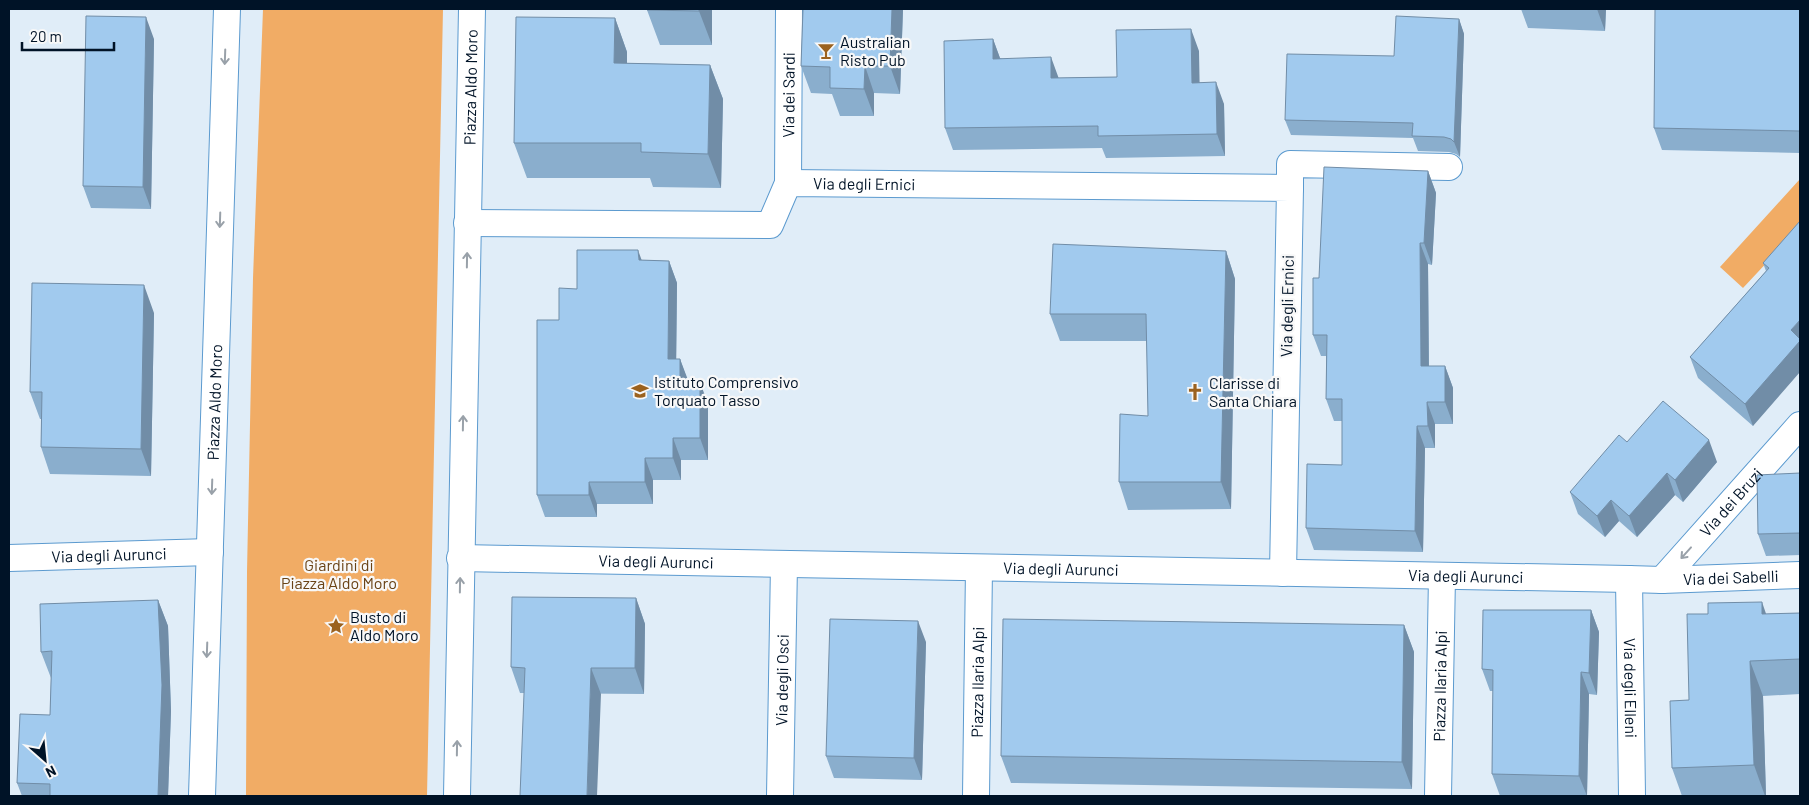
<svg xmlns="http://www.w3.org/2000/svg" width="1809" height="805" viewBox="0 0 1809 805" font-family="Barlow,sans-serif">
<style>
.green{fill:#f1ac65}
.lines{fill:none;stroke-linecap:round;stroke-linejoin:round}
.street-casing{stroke:#5b9acf;stroke-width:28}
.street{stroke:#fff;stroke-width:26}
.wall{fill:#8aaecd}
.shaded-wall{fill:#718da7}
.building{fill:#a1caee;stroke:#718da7}
.oneway{stroke:#99a1a9}
.labels{text-anchor:middle;stroke-width:4.5;stroke-linejoin:round;paint-order:stroke}
.poi-label{font-size:16px;fill:#001327;stroke:#f8f8f8;text-anchor:start}
.street-label{font-size:16px;fill:#001327;stroke:#f8f8f8}
.park-label{font-size:16px;fill:#6a4316;stroke:#f8f8f8}
</style>
<rect width="100%" height="100%" fill="#e0edf8"/>
<!-- green -->
<path class="green" d="M263,9H443L427,796H246L247,572L253,278Z
M1800,179V227L1743,288L1720,267Z"/>
<g class="lines">
<!-- street casing -->
<g class="street-casing">
<g id="street">
<path id="s1" d="M788,183L789,9"/>
<path d="M1290,188V164L1449,167"/>
<path id="s2" d="M467,223L770,225L788,183L1290,188L1283,573"/>
<path id="s3" d="M9,558L210,552"/>
<path id="s4" d="M460,558L1629,579L1662,580L1800,575"/>
<path id="s5" d="M1629,579L1632,796"/>
<path id="s6" d="M1662,580L1800,425"/>
<path id="s7" d="M202,796L227,9"/>
<path id="s8" d="M457,796L472,9"/>
<path id="s9" d="M780,796L784,564"/>
<path id="s10" d="M976,796L979,568"/>
<path id="s11" d="M1438,796L1442,576"/>
</g>
</g>
<!-- street -->
<use href="#street" class="street"/>
</g>
<!-- wall -->
<path class="wall" d="M712,9V45H660L647,10Z
M803,9H903L900,94L874,93V116H840L832,94L811,93L801,66Z
M1521,9H1606L1605,31L1528,28Z
M1800,9V153L1662,150L1654,128Z
M615,18L627,52V63L710,65L723,99L721,188L653,187L650,178H527L514,143Z
M1459,19L1464,34L1460,157L1456,154L1449,152L1418,151L1413,138L1291,135L1285,120Z
M154,39L151,209L91,208L83,186Z
M993,39L1000,58L1058,78L1117,77L1199,51V82L1224,104L1225,156L1106,158L1102,148L953,150L945,128Z
M1428,171L1436,193L1432,265L1428,264L1429,366H1445L1453,388V424H1435V448H1425L1423,552L1314,550L1306,528L1342,465V421H1334L1326,399V356H1321L1313,335L1319,278Z
M1800,221L1753,426L1698,378L1690,357L1766,271L1763,263Z
M1226,251L1235,279L1231,509L1128,510L1119,482L1148,416L1147,341H1060L1050,314Z
M642,260L669,261L677,283L676,359H680L688,382L708,404V460H681V480H653V504H597V517H545L537,495L559,320L577,289Z
M154,313L151,476L50,474L41,447V419H40L30,392Z
M1627,442L1717,462L1683,502L1675,495L1637,537L1619,521L1605,537L1578,514L1570,492Z
M1800,473V555L1766,556L1758,534Z
M636,598L645,624L644,694L520,693L511,667Z
M158,600L168,626L171,711L168,796H22L17,783L50,715L51,678L41,652Z
M1591,610L1599,632L1597,695L1589,694L1587,796H1500L1492,774L1493,691H1490L1482,669Z
M1800,613V694L1763,696L1766,796H1682L1672,768L1689,700L1766,614Z
M1404,625L1414,652L1412,789L1011,783L1001,756Z
M926,642L922,780L834,778L826,756Z"/>
<!-- shaded-wall -->
<path class="shaded-wall" d="M699,9H712V45L699,11Z
M892,9H903L900,94L890,66Z
M1597,9H1606L1605,31Z
M146,17L154,39L151,209L143,187Z
M615,18L627,52V98L614,63Z
M1459,19L1464,34L1460,157L1454,142Z
M1191,29L1199,51L1200,104L1192,83Z
M993,39L1001,61L993,59Z
M1051,57L1059,79L1051,78Z
M710,65L723,99L721,188L708,154Z
M865,66L874,93V116L864,89Z
M1216,82L1224,104L1225,156L1217,134Z
M1428,171L1436,193L1432,265L1424,243Z
M1420,243L1428,264L1429,388L1421,366Z
M638,250L646,272L639,260Z
M1226,251L1235,279L1231,509L1221,482Z
M669,261L677,283L676,380L668,359Z
M144,285L154,313L151,476L141,449Z
M1800,320V372L1753,426L1745,404L1791,330Z
M680,359L688,380L687,404L680,382Z
M1445,366L1453,388V424L1445,402Z
M700,382L708,404V460L700,438Z
M1427,402L1435,424V448L1428,426Z
M1417,426L1425,448L1423,552L1415,531Z
M673,438L681,460V480L673,458Z
M1709,440L1717,462L1683,502L1675,480Z
M645,458L653,480V504L645,482Z
M1667,473L1675,495L1637,537L1629,516Z
M589,482L597,504V517L589,495Z
M1611,500L1619,521L1605,537L1597,516Z
M636,598L645,624L644,694L635,668Z
M158,600L168,626L171,711L168,796H158Z
M1762,602L1774,637L1762,614Z
M1591,610L1599,632L1597,695L1589,673Z
M918,621L926,642L922,780L914,758Z
M1404,625L1414,652L1412,789L1402,762Z
M1750,661L1763,696L1766,796H1765L1754,765Z
M591,668L601,694L597,796H587Z
M1581,672L1589,694L1587,796L1579,776Z"/>
<!-- building -->
<path class="building" d="M647,9H699V11L647,10Z
M803,9H892L890,66H865L864,89L830,88V67L801,66Z
M1655,9H1800V131L1654,128Z
M86,16L146,17L143,187L83,186Z
M1396,16L1459,19L1454,142L1451,139L1444,137L1412,136L1413,123L1285,120L1287,54L1394,56Z
M516,17L615,18L614,63L710,65L708,154L641,152V143H514Z
M1191,29L1192,83L1216,82L1217,134L1098,136V126L945,128L944,41L993,39V59L1051,57V78L1117,77L1116,30Z
M1324,167L1428,171L1424,243H1420L1421,366H1445V402H1427L1428,426H1417L1415,531L1306,528L1307,464L1342,465V399H1326L1327,335H1313V278H1319Z
M1800,221V320L1791,330L1800,339V341L1745,404L1690,357L1769,268L1763,263Z
M1053,244L1226,251L1221,482H1119L1120,414L1148,416L1146,314H1050Z
M577,250H638L639,260L669,261L668,359H680V382H700V438H673V458H645V482H589V495H537V320H559V288L577,289Z
M32,283L144,285L141,449L41,447L42,392H30Z
M1663,401L1709,440L1675,480L1667,473L1629,516L1611,500L1597,516L1570,492L1619,435L1627,442Z
M1800,473V533L1758,534L1757,475Z
M512,597L636,598L635,668H591L587,796H520L525,668L511,667Z
M158,600L162,685L158,796H50V784L17,783L20,714L50,715L52,651L41,652L40,604Z
M1762,602V614L1800,613V659L1750,661L1754,765L1672,768L1670,701L1689,700L1687,614H1708V603Z
M1483,610H1591L1589,673L1581,672L1579,776L1492,774L1493,670L1482,669Z
M830,619L918,621L914,758L826,756Z
M1003,619L1404,625L1402,762L1001,756Z"/>
<!-- one-way arrows -->
<defs><path id="oneway-shaft" d="M-6 0H5M1.5-3L5.5 0L1.5 3" fill="none" stroke-width="1.6" stroke-linecap="round" stroke-linejoin="round" transform="scale(1.25)"/></defs>
<g class="oneway">
<use href="#oneway-shaft" transform="translate(225 57) rotate(92)"/>
<use href="#oneway-shaft" transform="translate(220 220) rotate(92)"/>
<use href="#oneway-shaft" transform="translate(467 260) rotate(-89)"/>
<use href="#oneway-shaft" transform="translate(463 423) rotate(-89)"/>
<use href="#oneway-shaft" transform="translate(212 487) rotate(92)"/>
<use href="#oneway-shaft" transform="translate(1686 553) rotate(132)"/>
<use href="#oneway-shaft" transform="translate(460 585) rotate(-89)"/>
<use href="#oneway-shaft" transform="translate(207 650) rotate(92)"/>
<use href="#oneway-shaft" transform="translate(457 748) rotate(-89)"/>
</g>
<!-- icons -->
<defs>
<g id="bar-bare" transform="scale(1.35)"><path d="M-6-5H6L.8 .8V4.5H3.5V6h-7V4.5H-.8V.8Z" fill="#9b621f" stroke="#f8f8f8" stroke-width="2.5" paint-order="stroke"/></g>
<g id="school-bare" transform="scale(1.35)"><path d="M0-5L7-2L0 1L-7-2ZM-4 1L0 2.5L4 1V4Q0 6-4 4Z" fill="#9b621f" stroke="#f8f8f8" stroke-width="2.5" paint-order="stroke"/></g>
<g id="church-bare" transform="scale(1.35)"><path d="M-1.2-6h2.4v3.5h3.3v2.4h-3.3V6h-2.4V-.1h-3.3v-2.4h3.3Z" fill="#9b621f" stroke="#f8f8f8" stroke-width="2.5" paint-order="stroke"/></g>
<g id="sight-bare" transform="scale(1.35)"><path d="M0-6L1.8-2.2L6-1.7L2.9 1.2L3.7 5.4L0 3.3L-3.7 5.4L-2.9 1.2L-6-1.7L-1.8-2.2Z" fill="#9b621f" stroke="#f8f8f8" stroke-width="2.5" paint-order="stroke"/></g>
</defs>
<g fill-rule="evenodd">
<use href="#bar-bare" x="826" y="51"/>
<use href="#school-bare" x="640" y="391"/>
<use href="#church-bare" x="1195" y="392"/>
<use href="#sight-bare" x="336" y="626"/>
</g>
<g class="labels">
<!-- poi labels -->
<g class="poi-label">
<text x="840" y="48">Australian<tspan x="840" dy="18">Risto Pub</tspan></text>
<text x="654" y="388">Istituto Comprensivo<tspan x="654" dy="18">Torquato Tasso</tspan></text>
<text x="1209" y="389">Clarisse di<tspan x="1209" dy="18">Santa Chiara</tspan></text>
<text x="350" y="623">Busto di<tspan x="350" dy="18">Aldo Moro</tspan></text>
</g>
<!-- street labels -->
<g class="street-label">
<text dy="6" stroke="none"><textPath href="#s8" startOffset="709">Piazza Aldo Moro</textPath></text>
<text dy="6" stroke="none"><textPath href="#s1" startOffset="88">Via dei Sardi</textPath></text>
<text dy="6" stroke="none"><textPath href="#s2" startOffset="425">Via degli Ernici</textPath></text>
<text transform="translate(1287 306) rotate(-89)" y="6">Via degli Ernici</text>
<text dy="6" stroke="none"><textPath href="#s7" startOffset="394">Piazza Aldo Moro</textPath></text>
<text dy="6" stroke="none"><textPath href="#s6" startOffset="104">Via dei Bruzi</textPath></text>
<text dy="6" stroke="none"><textPath href="#s3" startOffset="100">Via degli Aurunci</textPath></text>
<text dy="6" stroke="none"><textPath href="#s4" startOffset="196">Via degli Aurunci</textPath></text>
<text dy="6" stroke="none"><textPath href="#s4" startOffset="601">Via degli Aurunci</textPath></text>
<text dy="6" stroke="none"><textPath href="#s4" startOffset="1006">Via degli Aurunci</textPath></text>
<text dy="6" stroke="none"><textPath href="#s4" startOffset="1271">Via dei Sabelli</textPath></text>
<text dy="6" stroke="none"><textPath href="#s9" startOffset="116">Via degli Osci</textPath></text>
<text dy="6" stroke="none"><textPath href="#s10" startOffset="114">Piazza Ilaria Alpi</textPath></text>
<text dy="6" stroke="none"><textPath href="#s11" startOffset="110">Piazza Ilaria Alpi</textPath></text>
<text dy="6" stroke="none"><textPath href="#s5" startOffset="109">Via degli Elleni</textPath></text>
</g>
<!-- park labels -->
<g class="park-label">
<text x="339" y="571">Giardini di<tspan x="339" dy="18">Piazza Aldo Moro</tspan></text>
</g>
</g>
<!-- border -->
<rect width="1809" height="805" fill="none" stroke="#001327" stroke-width="20"/>
<!-- north arrow -->
<g transform="translate(45 760) rotate(153)" stroke="#f8f8f8" stroke-width="4" paint-order="stroke">
<path d="M0-4L9 19L0 12L-9 19Z" fill="#001327"/>
<text y="-8" font-size="14" font-weight="bold" text-anchor="middle" fill="#001327">N</text>
</g>
<!-- scale -->
<path d="M22 42v8h92v-8" fill="none" stroke="#001327" stroke-width="2.5"/>
<text x="30" y="42" font-size="15" fill="#001327" stroke="#f8f8f8" stroke-width="4" paint-order="stroke">20 m</text>
</svg>
